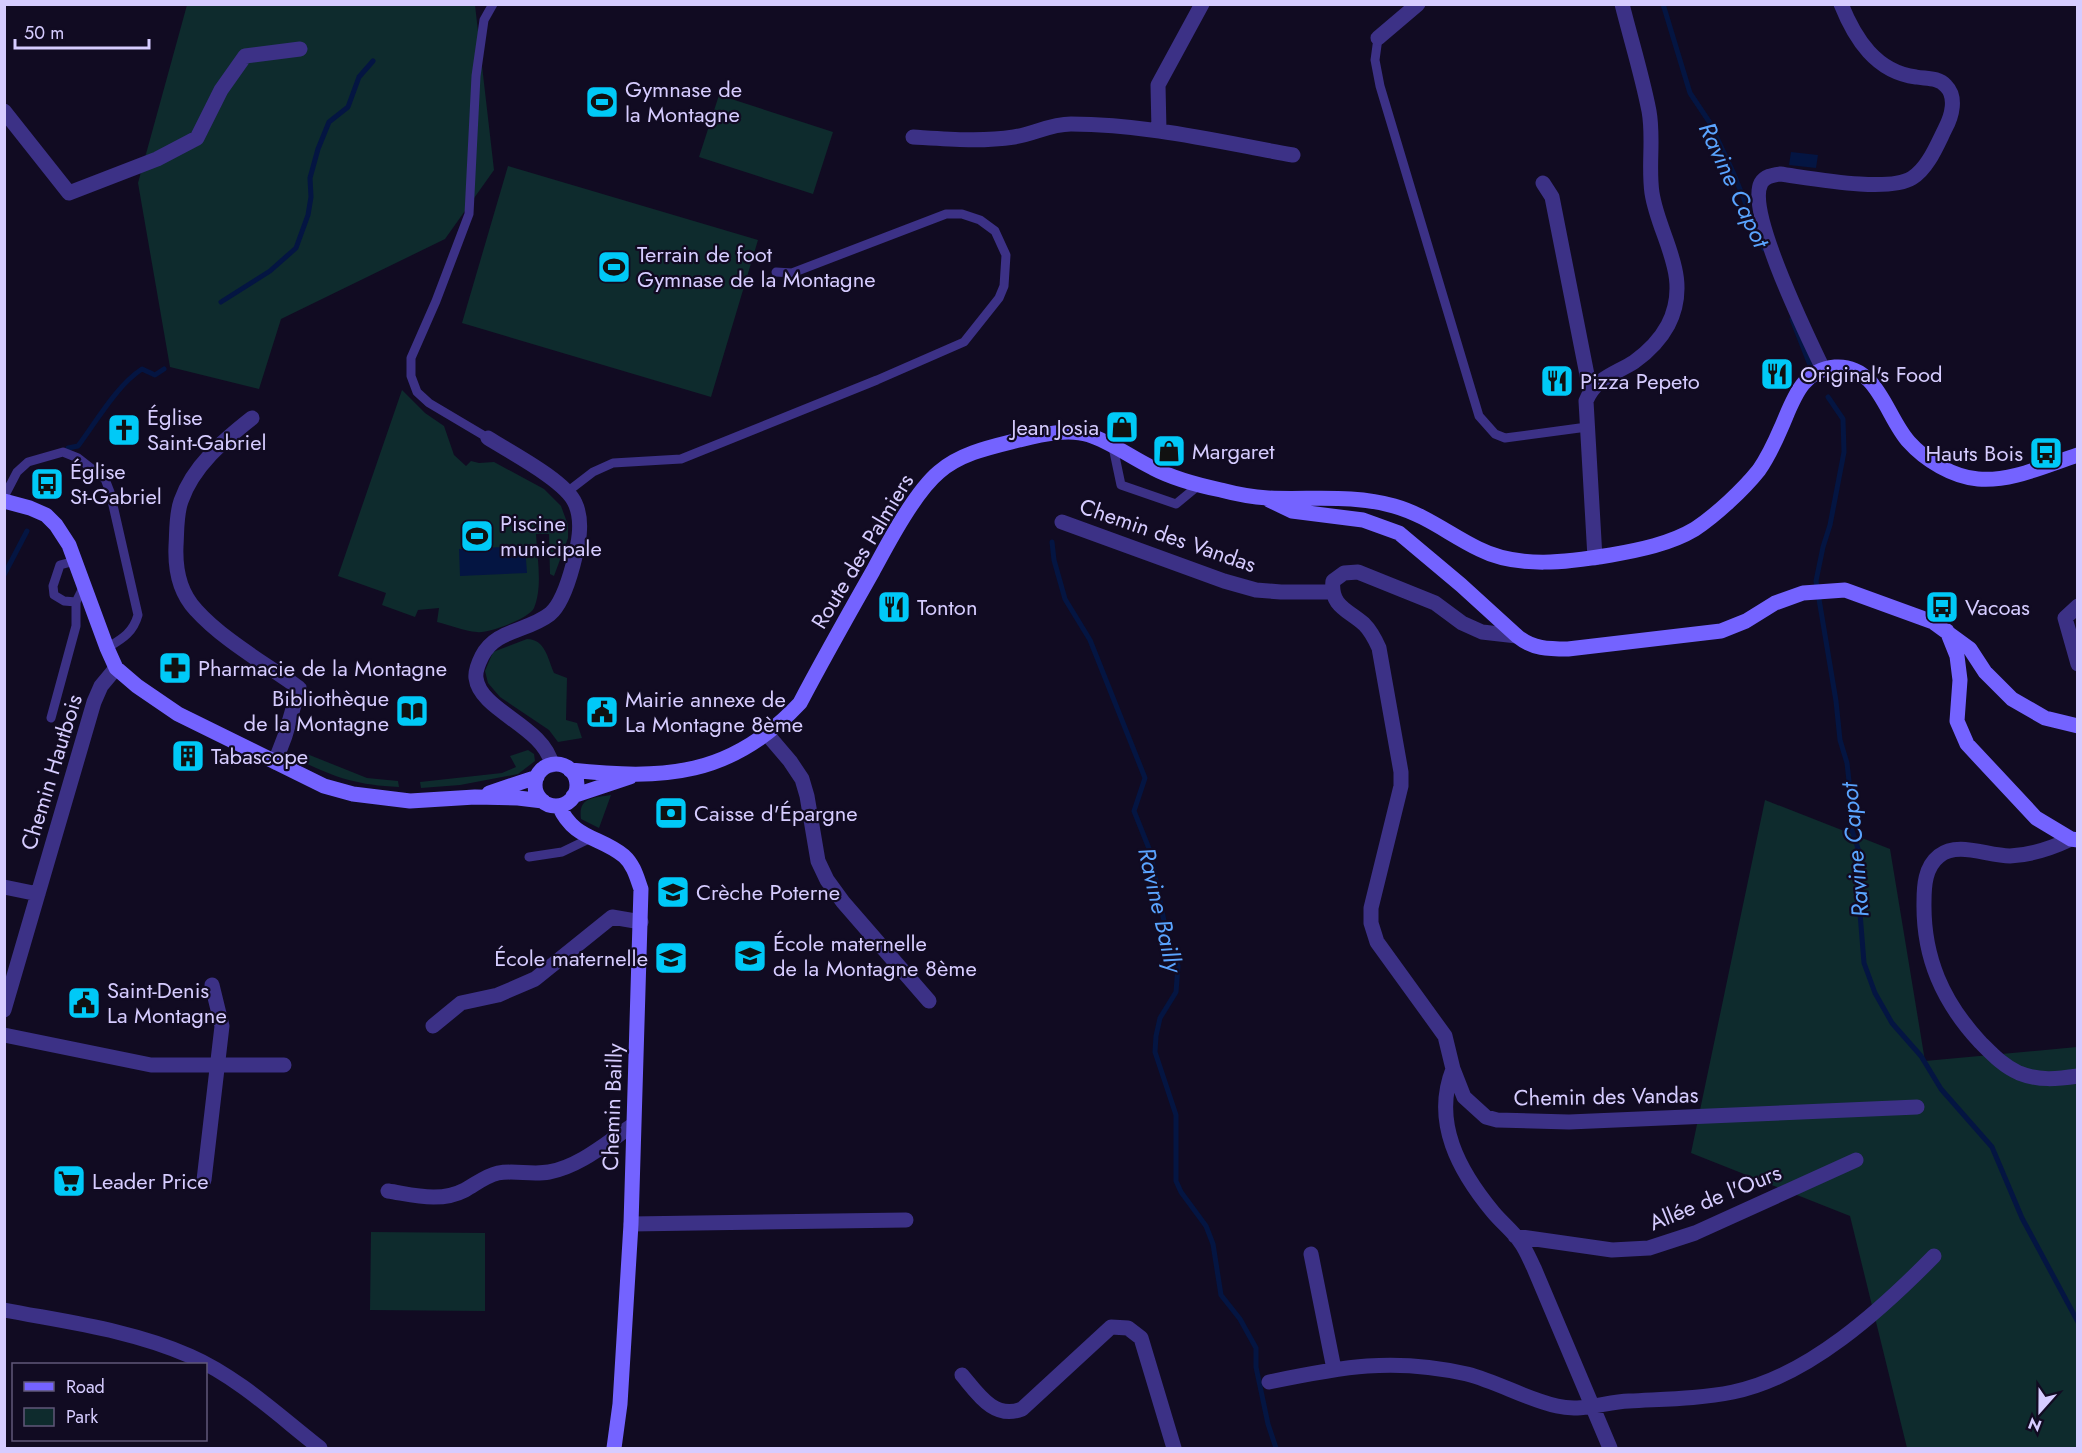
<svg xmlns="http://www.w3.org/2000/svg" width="2082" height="1453" viewBox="0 0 2082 1453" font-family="Jost,sans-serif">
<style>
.green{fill:#0e2b2d}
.water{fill:#041542}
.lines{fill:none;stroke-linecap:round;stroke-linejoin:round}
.stream{stroke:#041542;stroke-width:5}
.lane{stroke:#3c3186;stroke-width:9}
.street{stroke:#3c3186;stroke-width:15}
.secondary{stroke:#7463ff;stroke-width:15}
.labels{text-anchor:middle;stroke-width:4.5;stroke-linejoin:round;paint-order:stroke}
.poi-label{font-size:22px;fill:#d6ccff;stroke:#110b22;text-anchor:start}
.street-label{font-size:22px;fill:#d6ccff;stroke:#110b22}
.water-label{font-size:24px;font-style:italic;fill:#5aa4ff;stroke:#110b22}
</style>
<rect width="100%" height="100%" fill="#110b22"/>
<!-- green -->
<path class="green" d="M187,5H475L494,170L445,239L281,319L259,389L170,367L138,183Z
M719,95L833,132L813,194L699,157Z
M508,166L758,240L711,397L462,323Z
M402,390L425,413L444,426L454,455L466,466L471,461L479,463L494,462L544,489L561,506L568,525V538L554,576L550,574L549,534H536C537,557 543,586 534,608C530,618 488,634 477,632C464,631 450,625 437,622L439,608L418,610L415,617L382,605L386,593L338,576Z
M527,639C545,639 548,659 554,673L567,678L566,720L577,723L582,738L558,742L549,730L500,697L488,683L485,671L493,652Z
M528,750L534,754L535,761L518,774L460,785L421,788L420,782L502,773L516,767L510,756Z
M302,752L367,778L398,781L399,787C357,785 336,778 299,760Z
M611,795L599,828L581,819C578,797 593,798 611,795Z
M1765,800L1890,849L1925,1061L2077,1047V1448H1907L1850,1216L1691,1153Z
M371,1232L485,1233V1311L370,1310Z"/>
<!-- water -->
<path class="water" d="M1791,152L1818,155L1816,168L1789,165Z
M525,546L527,573L460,576L459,549Z"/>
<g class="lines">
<!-- stream -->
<path class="stream" d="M1663,4L1690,93L1710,123L1733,172L1764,249
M221,302L270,271L296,248L308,215L311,197L310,178L318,149L329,122L348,107L359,77L373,61
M1792,319L1810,365
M1828,397L1843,419L1844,452L1830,525L1823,547L1816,581L1836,701L1840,740L1847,763L1850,790V824L1861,858L1860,913L1864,963L1875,993L1892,1023L1921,1056L1941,1089L1992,1147L2022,1218L2078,1322
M68,448L78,446C96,422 117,385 142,369L155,375L164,369
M1052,542L1054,560L1065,599L1090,640L1145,778L1134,811L1150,851L1168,941L1178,966L1176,992L1160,1018L1156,1036L1155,1052L1176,1115V1181L1181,1192L1206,1226L1213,1244L1221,1295L1240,1319L1256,1348V1367L1268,1424L1276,1448
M4,575L27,531"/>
<!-- lane -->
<path class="lane" d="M1378,38L1375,60L1380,86L1479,416L1495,434L1505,438L1587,427
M488,438L429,403L417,392L411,376V358L436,301L469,214L476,76L484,20L493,4
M1113,447L1121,485L1176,504L1199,485
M567,492L593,472L613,463L681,459L877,380L964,342L999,298L1004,286L1006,255L995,231L980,220L962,214H946L792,273L776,272
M4,497L17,472L28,462L63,452L78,458L105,479L110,492L138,615C133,633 122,639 107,648
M75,561L60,565L53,586L54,595L64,601L76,602
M51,718L76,626V602L84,586
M529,857L562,852L591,838"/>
<!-- street -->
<path class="street" d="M1378,38L1418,4
M4,111L69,193L157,159L197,138L221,90L245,56L300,49
M1159,131L1158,85L1202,4
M913,137C946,139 981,142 1014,137C1034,134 1050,124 1071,124C1146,124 1220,142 1293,155
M1543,183L1552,197L1590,390
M1823,369C1808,337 1746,212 1761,183C1765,176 1773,175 1780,174C1810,178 1888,193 1912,178C1928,168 1937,145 1945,129C1952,116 1957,97 1946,86C1938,77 1926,79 1916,77C1876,72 1855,39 1841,4
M252,418C224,440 193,466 181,501C176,515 177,531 176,546C175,570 179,592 196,610C223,640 266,664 299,688L285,736L275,762
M488,438C510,452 566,481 575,503C584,522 578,546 573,565C569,580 562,604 550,614C527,632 496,629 482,656C479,662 475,671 476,678C480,711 544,726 552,765
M1062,522L1224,581L1256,590L1281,592H1332
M1595,558L1586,401C1595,378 1615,374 1634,362C1648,352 1660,340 1668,325C1693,276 1659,238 1652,193C1648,166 1654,138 1649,111C1642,75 1631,40 1622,4
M2078,606L2065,618L2078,664
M1517,636L1482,632L1462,623L1435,603L1358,572L1344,573L1333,581C1330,606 1348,610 1364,624C1371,631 1375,639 1379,648L1401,772V786L1371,908V923L1377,942L1445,1036L1453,1069L1464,1097L1486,1117L1497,1120L1569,1122L1917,1107
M767,734L790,761L802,779L807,796L818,861L827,880L843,902L929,1001
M2071,839C2052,848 2031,855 2010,856C1987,856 1958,841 1939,856C1925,867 1924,886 1924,902C1923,958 1943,1002 1980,1042C1992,1054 2003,1066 2019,1073C2039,1081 2057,1079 2078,1076
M4,887L38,894
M4,1010L94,702L101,686L116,668
M433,1026L461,1003L498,995L535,979L612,917L641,922
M4,1035L151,1065H284
M1453,1069C1432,1122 1459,1171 1493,1212C1502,1223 1514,1232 1521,1243C1526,1250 1530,1260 1534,1268L1610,1448
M204,1180L222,1026L212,985
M388,1191C414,1195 440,1203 465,1190C476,1184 485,1176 498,1173C514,1170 532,1175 549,1172C581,1166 607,1142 633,1125
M631,1224L906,1220
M1515,1236L1612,1250L1649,1248L1695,1233L1856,1160
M1311,1254L1334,1369
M4,1310C66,1322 132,1330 190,1356C238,1377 279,1416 320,1448
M962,1375C978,1394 994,1420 1022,1409L1111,1327L1128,1328L1141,1338L1174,1448
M1269,1382C1341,1367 1393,1357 1467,1374C1498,1382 1526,1399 1557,1406C1582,1412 1605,1402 1629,1401C1664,1399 1699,1399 1733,1392C1808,1377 1882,1309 1934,1256"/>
<!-- secondary -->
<path class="secondary" d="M1269,500L1292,511L1363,520L1399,533L1461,585L1517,636C1533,649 1548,649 1568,649L1721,631L1746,621L1775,603L1803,593L1845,590L1933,622L1970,649L1985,672L2012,699L2045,718L2078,726
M4,501L30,508L46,515L56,525L69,545L107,648L116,668L137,686L178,714L324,786L353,794L410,801L475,797L518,798L543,801
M1947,631L1957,656L1960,680L1957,721L1967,744L2036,818L2071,839L2078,840
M535 785a21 21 0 1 1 42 0a21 21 0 1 1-42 0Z
M570,770C664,780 731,777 800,703C823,659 848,615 873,571C888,543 915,492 939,472C961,453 991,447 1019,440C1040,435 1068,428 1089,435C1111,442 1132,458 1153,468C1174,479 1197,485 1221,490C1236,494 1252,497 1268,498C1309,500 1354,494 1394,506C1426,515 1450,535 1479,549C1518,569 1569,562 1611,555C1639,550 1670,544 1695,529C1716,515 1743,490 1759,470C1768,457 1775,442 1781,428C1793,401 1801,370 1835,367C1878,364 1886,417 1909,442C1925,460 1953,477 1978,479C2011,482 2046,465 2078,455
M489,793L537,777
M573,796L630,777
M559,806C574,840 600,836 624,856C634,865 637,878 641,889L631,1224L620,1404L614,1448"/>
</g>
<!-- icons -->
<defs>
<g id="stadium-square" transform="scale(1.725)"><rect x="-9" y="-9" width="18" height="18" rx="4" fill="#00c9f7" stroke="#110b22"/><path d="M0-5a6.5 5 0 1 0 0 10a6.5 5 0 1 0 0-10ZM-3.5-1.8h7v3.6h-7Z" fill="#111"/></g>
<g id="restaurant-square" transform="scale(1.725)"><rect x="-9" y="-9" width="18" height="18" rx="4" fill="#00c9f7" stroke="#110b22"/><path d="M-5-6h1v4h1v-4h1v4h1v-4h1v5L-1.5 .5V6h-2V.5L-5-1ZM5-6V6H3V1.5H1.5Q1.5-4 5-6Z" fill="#111"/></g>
<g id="shop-square" transform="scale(1.725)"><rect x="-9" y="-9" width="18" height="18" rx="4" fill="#00c9f7" stroke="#110b22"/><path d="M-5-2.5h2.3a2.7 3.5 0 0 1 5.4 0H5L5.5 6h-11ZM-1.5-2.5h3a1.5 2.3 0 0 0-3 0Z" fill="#111"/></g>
<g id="church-square" transform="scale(1.725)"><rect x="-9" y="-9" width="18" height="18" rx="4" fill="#00c9f7" stroke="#110b22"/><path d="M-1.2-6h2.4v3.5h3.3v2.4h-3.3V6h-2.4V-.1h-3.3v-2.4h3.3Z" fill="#111"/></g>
<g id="bus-square" transform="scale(1.725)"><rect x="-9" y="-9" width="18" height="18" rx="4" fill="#00c9f7" stroke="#110b22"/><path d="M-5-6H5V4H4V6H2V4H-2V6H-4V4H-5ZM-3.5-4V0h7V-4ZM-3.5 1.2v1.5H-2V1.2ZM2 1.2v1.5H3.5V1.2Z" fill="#111"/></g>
<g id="pharmacy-square" transform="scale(1.725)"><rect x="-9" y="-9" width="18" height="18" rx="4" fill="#00c9f7" stroke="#110b22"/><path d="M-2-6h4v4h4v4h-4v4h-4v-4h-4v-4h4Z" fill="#111"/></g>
<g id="library-square" transform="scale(1.725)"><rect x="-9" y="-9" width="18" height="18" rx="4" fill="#00c9f7" stroke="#110b22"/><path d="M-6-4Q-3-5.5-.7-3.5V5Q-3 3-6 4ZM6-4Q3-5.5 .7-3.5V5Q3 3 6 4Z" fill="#111"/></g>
<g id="civic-square" transform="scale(1.725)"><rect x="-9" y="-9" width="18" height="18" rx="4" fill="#00c9f7" stroke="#110b22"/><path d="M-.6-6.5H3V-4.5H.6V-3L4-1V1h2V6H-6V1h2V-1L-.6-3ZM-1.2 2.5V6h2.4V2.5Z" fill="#111"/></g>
<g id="building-square" transform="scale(1.725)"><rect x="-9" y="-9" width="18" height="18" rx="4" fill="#00c9f7" stroke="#110b22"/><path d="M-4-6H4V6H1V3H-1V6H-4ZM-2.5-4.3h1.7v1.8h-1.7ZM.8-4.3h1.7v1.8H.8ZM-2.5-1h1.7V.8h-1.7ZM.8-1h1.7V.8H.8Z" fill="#111"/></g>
<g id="bank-square" transform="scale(1.725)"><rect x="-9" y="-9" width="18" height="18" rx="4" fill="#00c9f7" stroke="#110b22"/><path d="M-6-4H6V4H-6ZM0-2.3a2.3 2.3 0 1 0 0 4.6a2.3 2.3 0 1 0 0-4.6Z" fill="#111"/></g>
<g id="school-square" transform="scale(1.725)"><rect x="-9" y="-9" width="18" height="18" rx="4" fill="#00c9f7" stroke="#110b22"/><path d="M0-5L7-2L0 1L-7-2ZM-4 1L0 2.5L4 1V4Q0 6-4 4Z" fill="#111"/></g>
<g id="supermarket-square" transform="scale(1.725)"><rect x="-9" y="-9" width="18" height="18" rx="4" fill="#00c9f7" stroke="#110b22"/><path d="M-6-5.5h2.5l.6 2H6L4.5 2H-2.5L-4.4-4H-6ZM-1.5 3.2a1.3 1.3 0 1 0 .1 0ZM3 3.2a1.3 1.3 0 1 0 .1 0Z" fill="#111"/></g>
</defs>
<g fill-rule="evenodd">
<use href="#stadium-square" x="602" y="102"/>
<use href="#stadium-square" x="614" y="267"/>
<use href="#restaurant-square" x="1777" y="374"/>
<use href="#restaurant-square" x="1557" y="381"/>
<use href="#shop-square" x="1122" y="427"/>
<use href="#church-square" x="124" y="430"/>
<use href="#shop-square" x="1169" y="451"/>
<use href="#bus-square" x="2046" y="453"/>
<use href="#bus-square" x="47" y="484"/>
<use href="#stadium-square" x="477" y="536"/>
<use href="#restaurant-square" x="894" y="607"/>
<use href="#bus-square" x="1942" y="607"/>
<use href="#pharmacy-square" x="175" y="668"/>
<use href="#library-square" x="412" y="711"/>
<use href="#civic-square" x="602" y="712"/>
<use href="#building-square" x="188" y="756"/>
<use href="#bank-square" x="671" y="813"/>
<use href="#school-square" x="673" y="892"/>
<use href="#school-square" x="750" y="956"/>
<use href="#school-square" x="671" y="958"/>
<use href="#civic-square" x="84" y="1003"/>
<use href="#supermarket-square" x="69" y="1181"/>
</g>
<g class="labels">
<!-- poi labels -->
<g class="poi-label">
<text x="625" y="97">Gymnase de<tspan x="625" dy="25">la Montagne</tspan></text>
<text x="637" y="262">Terrain de foot<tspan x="637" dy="25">Gymnase de la Montagne</tspan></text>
<text x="1800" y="382">Original's Food</text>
<text x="1580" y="389">Pizza Pepeto</text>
<text x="147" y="425">Église<tspan x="147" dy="25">Saint-Gabriel</tspan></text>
<text x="1099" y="435" text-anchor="end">Jean Josia</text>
<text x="1192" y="459">Margaret</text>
<text x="2023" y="461" text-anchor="end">Hauts Bois</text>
<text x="70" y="479">Église<tspan x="70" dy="25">St-Gabriel</tspan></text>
<text x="500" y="531">Piscine<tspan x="500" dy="25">municipale</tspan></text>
<text x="917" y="615">Tonton</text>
<text x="1965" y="615">Vacoas</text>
<text x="198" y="676">Pharmacie de la Montagne</text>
<text x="389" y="706" text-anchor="end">Bibliothèque<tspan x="389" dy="25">de la Montagne</tspan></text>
<text x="625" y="707">Mairie annexe de<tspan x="625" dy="25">La Montagne 8ème</tspan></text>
<text x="211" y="764">Tabascope</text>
<text x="694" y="821">Caisse d'Épargne</text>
<text x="696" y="900">Crèche Poterne</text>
<text x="773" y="951">École maternelle<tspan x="773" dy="25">de la Montagne 8ème</tspan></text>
<text x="648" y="966" text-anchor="end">École maternelle</text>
<text x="107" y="998">Saint-Denis<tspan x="107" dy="25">La Montagne</tspan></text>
<text x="92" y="1189">Leader Price</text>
</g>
<!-- street labels -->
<g class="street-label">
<text transform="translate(1168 535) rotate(19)" y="8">Chemin des Vandas</text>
<text transform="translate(862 551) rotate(-59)" y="8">Route des Palmiers</text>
<text transform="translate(51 772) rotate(-73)" y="8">Chemin Hautbois</text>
<text transform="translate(1606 1096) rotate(-1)" y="8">Chemin des Vandas</text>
<text transform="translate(612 1107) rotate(-88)" y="8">Chemin Bailly</text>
<text transform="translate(1715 1197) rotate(-22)" y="8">Allée de l'Ours</text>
</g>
<!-- water labels -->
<g class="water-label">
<text transform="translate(1734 185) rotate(65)" y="8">Ravine Capot</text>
<text transform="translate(1855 850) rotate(-95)" y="8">Ravine Capot</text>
<text transform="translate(1160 910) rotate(77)" y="8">Ravine Bailly</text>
</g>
</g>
<!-- border -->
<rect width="2082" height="1453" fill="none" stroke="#d6ccff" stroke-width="12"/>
<!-- legend -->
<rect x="12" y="1363" width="195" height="78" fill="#110b22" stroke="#60587a" stroke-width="1.5"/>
<rect x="24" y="1382" width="30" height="9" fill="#7463ff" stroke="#60587a" stroke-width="1.5"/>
<text x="66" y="1393" font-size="18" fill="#d6ccff">Road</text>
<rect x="24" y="1408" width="30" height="18" fill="#0e2b2d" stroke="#60587a" stroke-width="1.5"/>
<text x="66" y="1423" font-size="18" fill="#d6ccff">Park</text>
<!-- north arrow -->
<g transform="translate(2040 1411) rotate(201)" stroke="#110b22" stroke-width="4.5" paint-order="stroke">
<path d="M0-4.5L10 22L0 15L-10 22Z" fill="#d6ccff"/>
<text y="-9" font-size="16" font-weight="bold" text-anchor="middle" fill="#d6ccff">N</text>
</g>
<!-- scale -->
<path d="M15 39v9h134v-9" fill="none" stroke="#d6ccff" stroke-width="3"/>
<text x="24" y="39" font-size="18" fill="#d6ccff" stroke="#110b22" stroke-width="4.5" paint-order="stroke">50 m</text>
</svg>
